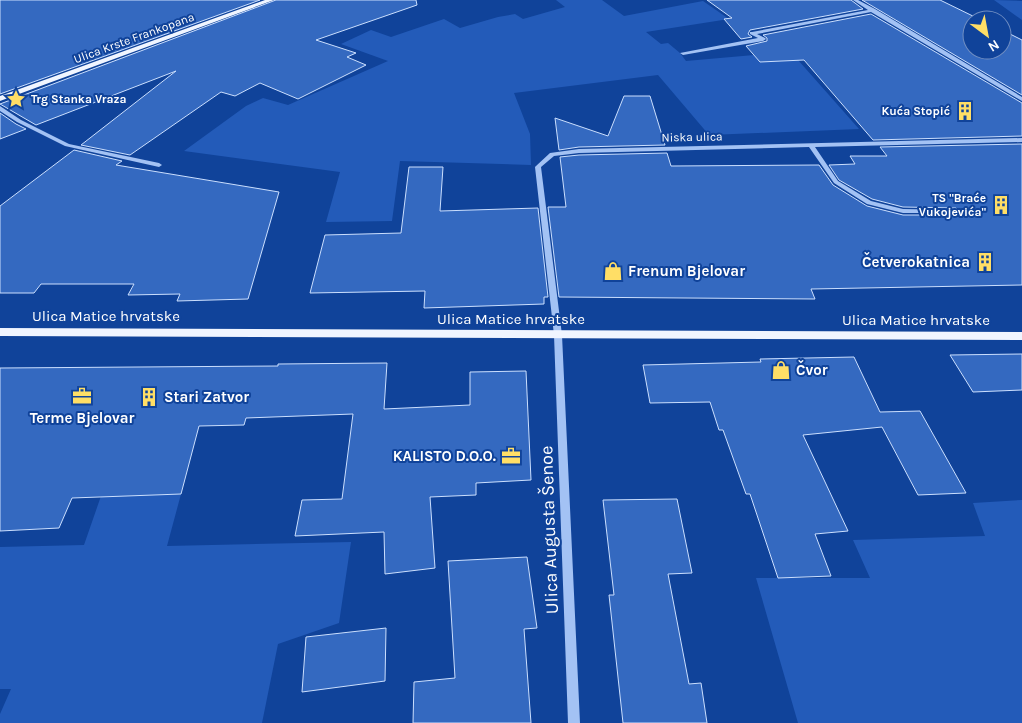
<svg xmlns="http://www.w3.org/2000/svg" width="1022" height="723" viewBox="0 0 1022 723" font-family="Karla,sans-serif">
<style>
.green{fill:#235bb9}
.building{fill:#3469c0;stroke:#cbdffe}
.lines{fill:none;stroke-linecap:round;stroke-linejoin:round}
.minor{fill:#a3c2f4;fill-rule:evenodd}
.major{fill:#f0f5ff;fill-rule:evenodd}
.labels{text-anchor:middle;stroke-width:4;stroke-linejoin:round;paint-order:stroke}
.far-street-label{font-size:12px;fill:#fff;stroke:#10439a}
.far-poi-label{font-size:12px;font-weight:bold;fill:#fff;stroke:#10439a;text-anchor:end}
.poi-label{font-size:15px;font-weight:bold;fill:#fff;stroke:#10439a;text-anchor:start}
.street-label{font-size:15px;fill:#fff;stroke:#10439a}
.near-street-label{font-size:18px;fill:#fff;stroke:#10439a}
</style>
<rect width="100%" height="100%" fill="#10439a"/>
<!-- green -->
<path class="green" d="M556,0H602L624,16L703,1L729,19L646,32L661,44L668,43L680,53L686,61L754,55L760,62L798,60L859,129L709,135L658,75L514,93L530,134L531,165L400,161L392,221L326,222L340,172L184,151L246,106L263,98L288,105L388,61L341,44L371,30L391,37L444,19L460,28L498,17L515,14L523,19L565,7Z
M994,0L1022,1V20Z
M181,494L167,546L351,542L339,623L278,644L262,723H0V714L11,689H0V547L84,545L101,496Z
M1022,500V723H798L756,578H870L853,540L985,536L973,503Z"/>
<!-- building -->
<path class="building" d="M0,0H260L0,94Z
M276,0H416L417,5L316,40L356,53L347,57L366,65L298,99L260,83L235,96L221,92L130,155L81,145L176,71L36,125L0,104Z
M707,0H851L863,9L750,30L748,34L752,37L741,39L724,19L732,18Z
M862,0H940L981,20H972V50H1002V30L1022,40V95Z
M871,14L1022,103V136L873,140L804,60L760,62L746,46L767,41V38L763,35Z
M624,96H650L665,145L579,147L559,150L555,118L608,136Z
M0,113L16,124L26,129L0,139Z
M1022,144V285L811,289L815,299L559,297L548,207H566L560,157L579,155L667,153L671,166L819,165L833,185L867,206L903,215H954L958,212L956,208L903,207L872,199L839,180L829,165L855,164L850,156H887L880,147Z
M74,150L122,161L116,165L279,192L248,299L177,301L180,294L128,295L134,284H41L34,293H0V206Z
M409,167H443L440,211L538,208L548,297H544V304L424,308L425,291L310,293L325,235L401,233Z
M1022,354V390L973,392L950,355Z
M854,357L880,412L920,411L966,493L918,495L882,427L803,435L848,531L815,534L831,576L778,578L750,494H746L723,430H719L710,402L650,403L643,365L761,362L760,359Z
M387,363L384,409L470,405V372L526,371L531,480L476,483V495L430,497L435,568L385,574L384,532L295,536L302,500L342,499L353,414L246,418L244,425L199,426L181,494L72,498L59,528L0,531V368L278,366V364Z
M677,499L692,573L668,574L689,684L701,683L707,723H623L609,595H614L603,500Z
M527,557L537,628L524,629L531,723H413L414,682L455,678L448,561Z
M386,628L385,681L302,692L306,637Z"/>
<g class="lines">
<!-- minor -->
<path class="minor" d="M853,0H858L875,9L1022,97V101L871,12L757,34L765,38L766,39L763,41L683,55L680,53L758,38L750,34V32H752L868,10Z
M0,106L21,120L69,144L159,163L162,165L159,167L65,146L17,122L0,111Z
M1022,138V142L815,147L838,181L871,201L903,209L956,210V212L954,213H903L867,204L834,183L809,147L579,153L554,156L541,167L562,335L580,723H568L554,335L535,167L536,166L550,153L579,149Z"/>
<!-- major -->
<path class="major" d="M265,0H274L0,101V96Z
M0,328L1022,332V340L0,336Z"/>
</g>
<!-- icons -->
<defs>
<g id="sight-bare" transform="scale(1.5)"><path d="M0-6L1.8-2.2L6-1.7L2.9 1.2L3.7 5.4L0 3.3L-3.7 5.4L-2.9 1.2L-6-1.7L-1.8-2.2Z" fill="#ffde66" stroke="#10439a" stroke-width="2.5" paint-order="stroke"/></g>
<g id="building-bare" transform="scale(1.5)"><path d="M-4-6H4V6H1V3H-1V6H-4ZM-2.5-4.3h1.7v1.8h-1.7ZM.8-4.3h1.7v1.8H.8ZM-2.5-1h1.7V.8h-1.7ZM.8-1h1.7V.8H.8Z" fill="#ffde66" stroke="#10439a" stroke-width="2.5" paint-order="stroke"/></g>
<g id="shop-bare" transform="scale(1.5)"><path d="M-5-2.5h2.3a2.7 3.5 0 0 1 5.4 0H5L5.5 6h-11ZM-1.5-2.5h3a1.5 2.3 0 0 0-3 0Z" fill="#ffde66" stroke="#10439a" stroke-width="2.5" paint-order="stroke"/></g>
<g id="office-bare" transform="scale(1.5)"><path d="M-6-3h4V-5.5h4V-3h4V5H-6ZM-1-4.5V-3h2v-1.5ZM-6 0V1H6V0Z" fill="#ffde66" stroke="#10439a" stroke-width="2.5" paint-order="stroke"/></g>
</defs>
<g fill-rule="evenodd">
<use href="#sight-bare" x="16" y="99"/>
<use href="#building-bare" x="965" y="111"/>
<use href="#building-bare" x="1001" y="205"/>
<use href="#building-bare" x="985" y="262"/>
<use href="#shop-bare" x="613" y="271"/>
<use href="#shop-bare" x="781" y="370"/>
<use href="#office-bare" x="82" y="396"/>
<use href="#building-bare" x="149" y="397"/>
<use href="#office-bare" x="511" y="456"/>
</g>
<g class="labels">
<!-- far-street labels -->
<g class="far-street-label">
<text transform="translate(134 38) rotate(-20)" y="4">Ulica Krste Frankopana</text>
<text transform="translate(692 137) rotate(-1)" y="4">Niska ulica</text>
</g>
<!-- far-poi labels -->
<g class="far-poi-label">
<text x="31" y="103" text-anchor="start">Trg Stanka Vraza</text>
<text x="950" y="115">Kuća Stopić</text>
<text x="986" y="202">TS "Braće<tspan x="986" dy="14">Vukojevića"</tspan></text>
</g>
<!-- poi labels -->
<g class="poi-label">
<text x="970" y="267" text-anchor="end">Četverokatnica</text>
<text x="628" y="276">Frenum Bjelovar</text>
<text x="796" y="375">Čvor</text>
<text x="164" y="402">Stari Zatvor</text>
<text x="82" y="423" text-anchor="middle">Terme Bjelovar</text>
<text x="496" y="461" text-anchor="end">KALISTO D.O.O.</text>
</g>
<!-- street labels -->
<g class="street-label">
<text x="106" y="321">Ulica Matice hrvatske</text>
<text x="511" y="324">Ulica Matice hrvatske</text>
<text x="916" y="325">Ulica Matice hrvatske</text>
</g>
<!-- near-street labels -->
<g class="near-street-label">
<text transform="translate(549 530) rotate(-92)" y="6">Ulica Augusta Šenoe</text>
</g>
</g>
<!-- north arrow -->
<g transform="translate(987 35) rotate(148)"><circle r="24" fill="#10439a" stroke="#708ec2"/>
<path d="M0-4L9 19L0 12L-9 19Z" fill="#ffde66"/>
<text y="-8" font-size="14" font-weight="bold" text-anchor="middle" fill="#ffffff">N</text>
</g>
</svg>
